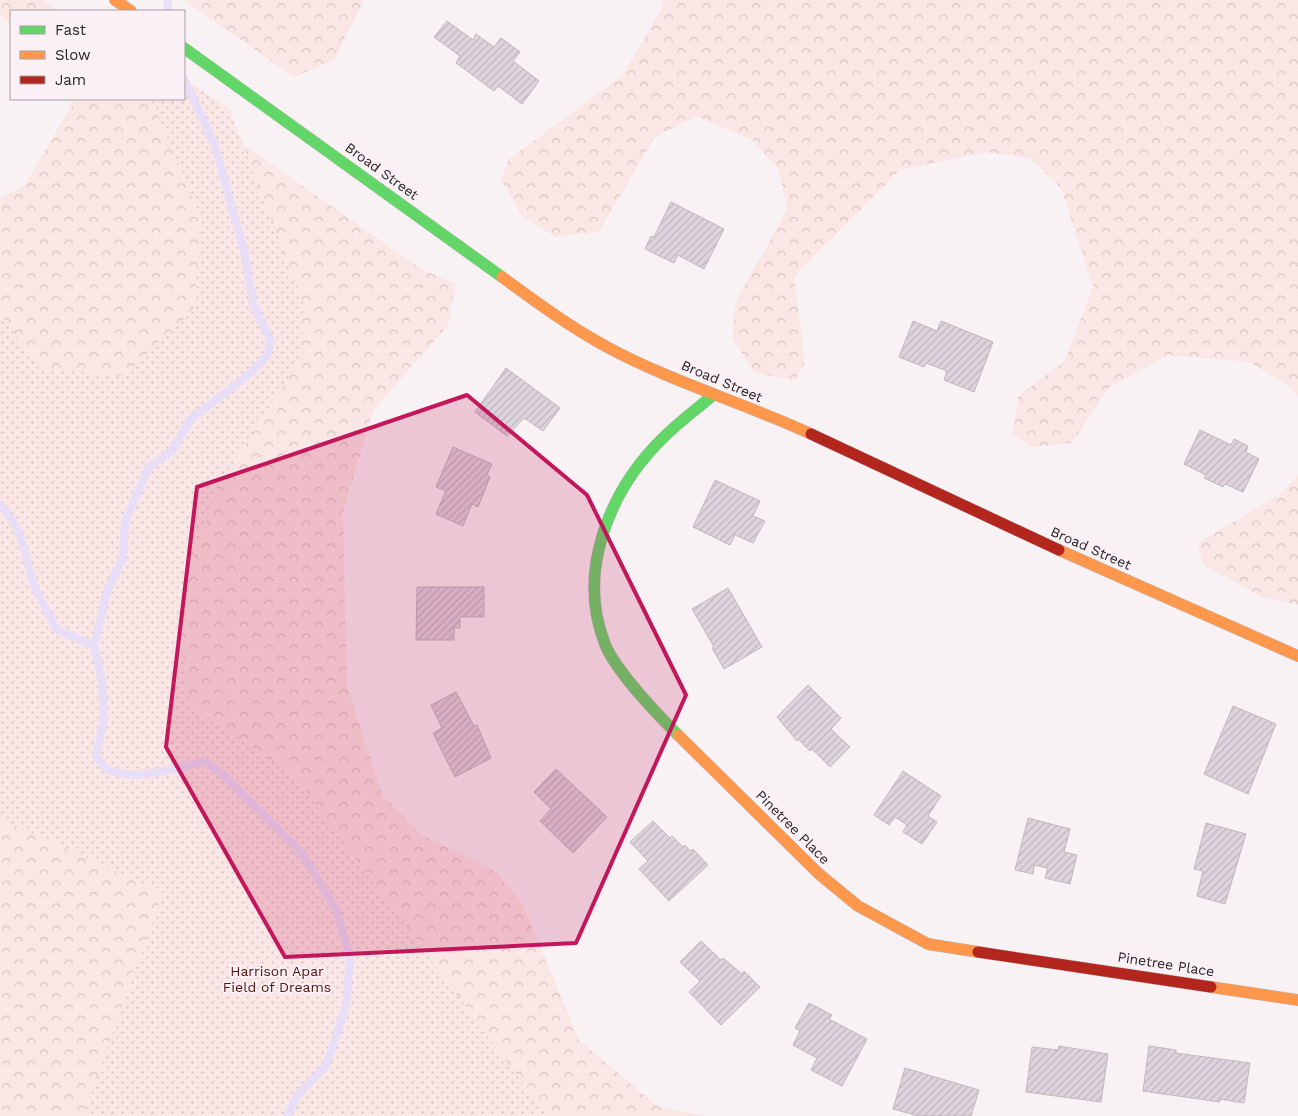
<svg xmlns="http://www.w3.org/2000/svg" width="1298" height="1116" viewBox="0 0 1298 1116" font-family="'Work Sans',sans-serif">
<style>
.forest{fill:url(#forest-crowns)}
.park{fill:url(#park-dots)}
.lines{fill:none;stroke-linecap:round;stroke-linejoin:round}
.stream{stroke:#e8def8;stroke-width:8}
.building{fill:url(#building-hatch);stroke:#bdb9bc}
.fast-casing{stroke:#bcb7ba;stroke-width:12}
.slow-casing{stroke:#bcb7ba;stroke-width:12}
.jam-casing{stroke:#bcb7ba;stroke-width:12}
.fast{stroke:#63d668;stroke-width:11}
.slow{stroke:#ff974d;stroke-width:11}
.jam{stroke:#b3261e;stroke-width:11}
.marked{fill:#c2185b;fill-opacity:0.2;stroke:#c2185b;stroke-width:4;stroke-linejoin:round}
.labels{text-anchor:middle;stroke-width:4;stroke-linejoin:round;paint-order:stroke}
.street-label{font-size:14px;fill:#282526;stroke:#faf0f5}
.park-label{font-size:14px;fill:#51120c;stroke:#faf0f5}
</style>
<defs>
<pattern id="forest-crowns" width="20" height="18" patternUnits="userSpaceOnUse" patternTransform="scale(1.25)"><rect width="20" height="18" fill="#fae6e4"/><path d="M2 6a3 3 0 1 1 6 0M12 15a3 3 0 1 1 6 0" fill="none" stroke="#d6c5c3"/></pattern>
<pattern id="park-dots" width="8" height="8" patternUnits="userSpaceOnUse" patternTransform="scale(1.25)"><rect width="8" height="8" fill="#fae6e4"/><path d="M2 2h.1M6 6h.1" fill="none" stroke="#d6c5c3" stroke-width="1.8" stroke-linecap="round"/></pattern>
<pattern id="building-hatch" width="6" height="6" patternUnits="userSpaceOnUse" patternTransform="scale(1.25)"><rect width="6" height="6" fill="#ded4dd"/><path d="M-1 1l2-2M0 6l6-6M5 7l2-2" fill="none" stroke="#beb6be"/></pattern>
</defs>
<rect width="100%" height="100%" fill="#f8f2f5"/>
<!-- forest -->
<path class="forest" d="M0,0H43L57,11H11V25L0,15Z
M184,0H364L334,60L294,77Z
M662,0H1298V396L1287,385L1250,362L1168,355L1109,388L1072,443L1031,447L1013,434L1018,396L1065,361L1093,286L1061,188L1030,158L985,152L900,170L794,277L805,363L795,380L755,373L732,338L736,301L787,210L779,170L752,140L696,116L655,137L599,231L556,237L522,216L501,180L508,160L622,76L664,5Z
M69,99H178L423,270L456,284L448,325L373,411L343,513L347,686L382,794L422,835L496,872L522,903L579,1040L657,1106L705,1116H0V197L23,187L72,105Z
M1298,475V605L1262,597L1203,564L1198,543L1280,494Z"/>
<!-- park -->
<path class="park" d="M184,79L230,110L303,303L302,357L218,487L176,605L190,707L292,773L547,1116H83L163,893L0,818V313L39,368L124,376L193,310L202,221L151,99H184Z"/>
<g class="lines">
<!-- stream -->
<path class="stream" d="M167,0L169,11
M184,79L214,143L244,250L254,306L271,341L267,356L248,375L190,420L172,451L149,467L125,522L123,557L107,592L94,646L102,681L104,720L96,756C99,760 104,768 109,770C133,782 178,768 204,761L222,774L301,852L336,909L350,958L346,1006L326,1066L297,1096L287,1116
M0,505C23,531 22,544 31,576C36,594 48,612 56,629L94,646"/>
</g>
<!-- building -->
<path class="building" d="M447,21L473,40L476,34L494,47L501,38L520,52L513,61L539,81L522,104L498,86L494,91L456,63L460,56L434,37Z
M671,202L724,229L704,269L678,255L674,263L645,249L651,236L654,237Z
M913,321L937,331L941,321L993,342L974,392L944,380L947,371L926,363L924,367L899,357Z
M506,368L560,408L543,431L524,418L507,436L475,412Z
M1200,430L1231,445L1234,439L1248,446L1246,452L1259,459L1243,492L1225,484L1223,487L1204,478L1206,475L1184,464Z
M453,447L492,464L487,475L490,477L478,507L472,504L463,526L436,514L446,491L436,487Z
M715,480L760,501L753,516L765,521L753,543L735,535L730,545L693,527Z
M417,587H484V617H460V628H454V640H416Z
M728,588L762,647L724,669L712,648L714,647L692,609Z
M808,685L841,718L831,729L850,747L830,767L812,749L810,751L798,739L797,741L777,717Z
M456,692L474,726L477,725L491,758L455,777L433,733L442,728L431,705Z
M1233,706L1276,724L1248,794L1204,774Z
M556,769L607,817L573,853L540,821L551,809L534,792Z
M903,771L941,796L928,816L937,822L922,844L903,832L907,825L895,817L889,825L874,815Z
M1028,818L1070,829L1064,852L1077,855L1070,884L1045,878L1048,868L1034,865L1033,874L1015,870Z
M653,821L670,838L672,836L683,847L685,845L690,851L693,849L708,865L669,901L639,869L648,861L630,842Z
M1206,823L1246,834L1225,904L1197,896L1203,871L1194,869Z
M701,941L721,960L723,958L742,974L744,971L760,987L721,1025L689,992L700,981L680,962Z
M809,1003L832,1015L829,1019L867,1039L842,1086L811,1070L817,1058L793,1045L800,1031L795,1028Z
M1059,1046L1108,1054L1101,1102L1026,1092L1032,1047L1058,1050Z
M1149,1046L1176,1050V1053L1250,1063L1244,1103L1220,1099V1102L1143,1091Z
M905,1068L979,1090L971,1116H918L893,1109Z"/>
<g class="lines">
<!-- fast casing -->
<g class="fast-casing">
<path id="fast" d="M184,48L502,277
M678,735C658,715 615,670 605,644C576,571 610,489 664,437C679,422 697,409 713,395"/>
</g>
<!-- slow casing -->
<g class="slow-casing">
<path id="slow" d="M115,0L131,11
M502,277C536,302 570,327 607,347C672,382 744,403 811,434
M1059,550L1298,656
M678,735L819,874L858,906L928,944L978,952
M1211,987L1298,1000"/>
</g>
<!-- jam casing -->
<g class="jam-casing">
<path id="jam" d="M811,434L1059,550
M978,952L1211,987"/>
</g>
<!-- fast -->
<use href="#fast" class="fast"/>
<!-- slow -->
<use href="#slow" class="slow"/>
<!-- jam -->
<use href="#jam" class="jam"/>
</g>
<!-- marked area -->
<path class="marked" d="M467,395L587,495L686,695L576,943L285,957L166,747L197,487Z"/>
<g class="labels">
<!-- street labels -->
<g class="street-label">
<text transform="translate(382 171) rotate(36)" y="5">Broad Street</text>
<text transform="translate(722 381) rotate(23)" y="5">Broad Street</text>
<text transform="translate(1091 548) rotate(24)" y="5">Broad Street</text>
<text transform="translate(793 827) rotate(45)" y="5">Pinetree Place</text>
<text transform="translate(1166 964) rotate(9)" y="5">Pinetree Place</text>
</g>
<!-- park labels -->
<g class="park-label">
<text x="277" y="976">Harrison Apar<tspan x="277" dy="16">Field of Dreams</tspan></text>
</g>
</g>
<!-- legend -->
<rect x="10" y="10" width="175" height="90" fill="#faf0f5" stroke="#a69fa2"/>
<rect x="20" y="26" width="25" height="8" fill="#63d668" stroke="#a69fa2"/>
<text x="55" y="35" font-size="15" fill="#282526">Fast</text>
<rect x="20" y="51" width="25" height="8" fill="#ff974d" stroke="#a69fa2"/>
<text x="55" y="60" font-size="15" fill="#282526">Slow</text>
<rect x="20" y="76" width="25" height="8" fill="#b3261e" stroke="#a69fa2"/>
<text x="55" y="85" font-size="15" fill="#282526">Jam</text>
</svg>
